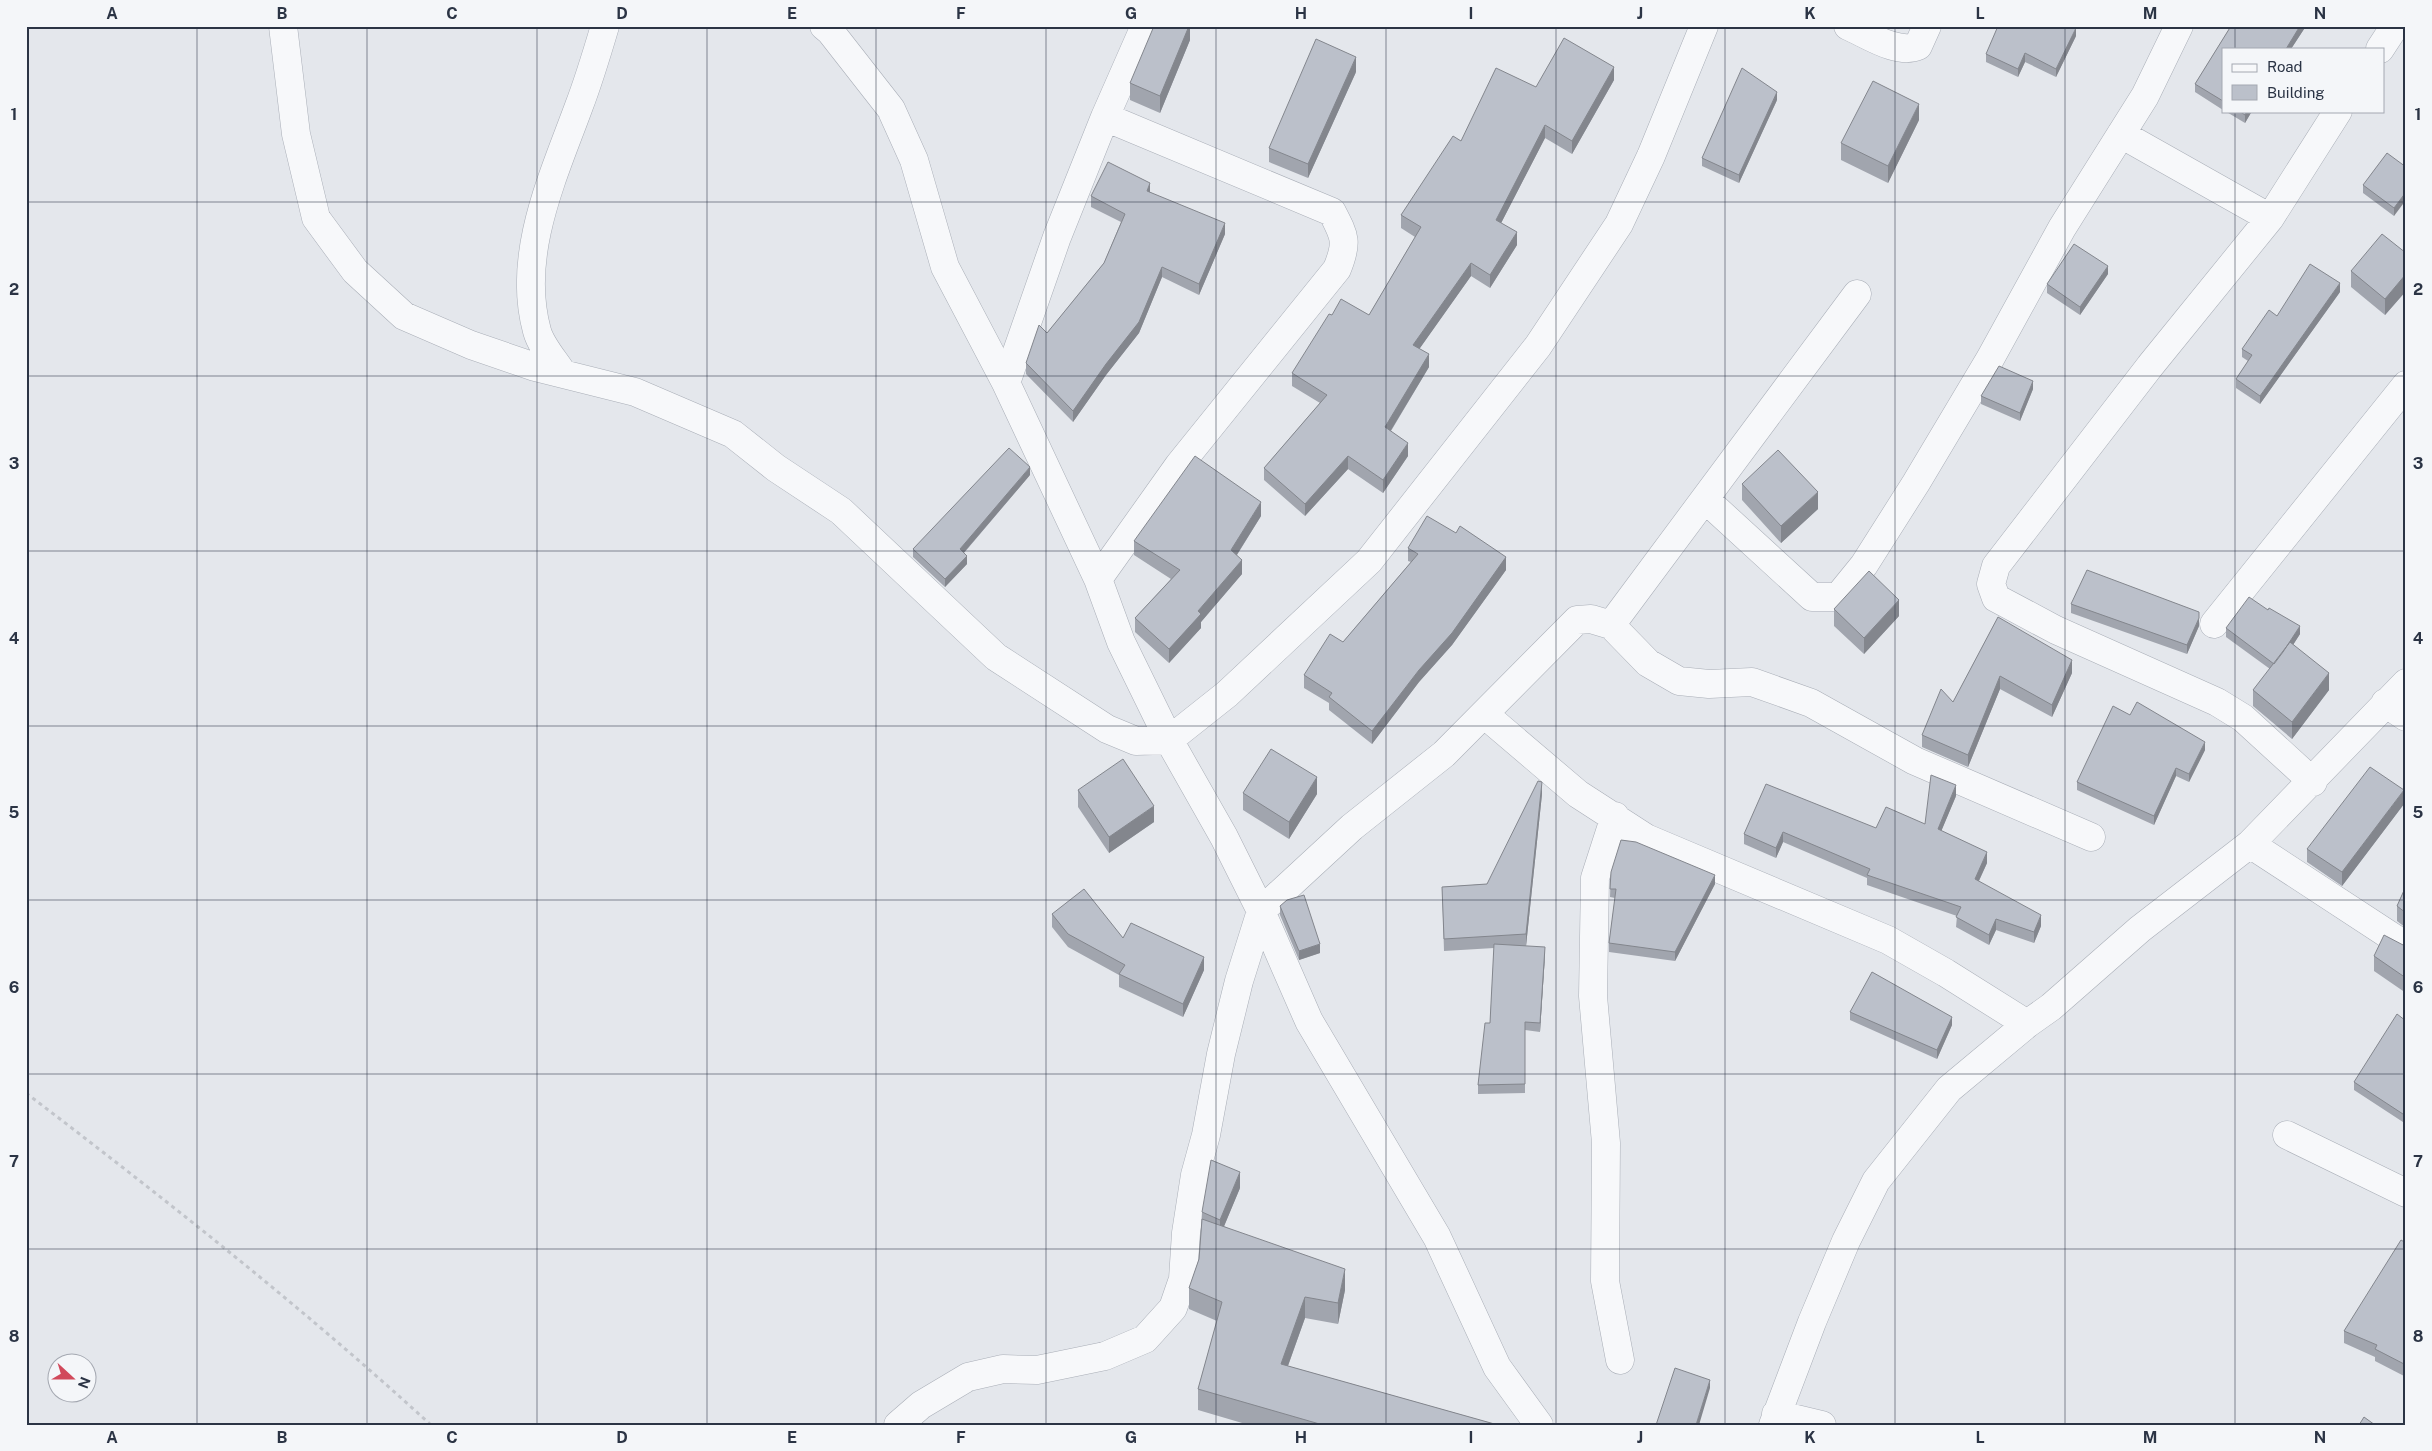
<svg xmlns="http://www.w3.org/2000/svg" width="2432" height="1451" viewBox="0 0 2432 1451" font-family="'Public Sans',sans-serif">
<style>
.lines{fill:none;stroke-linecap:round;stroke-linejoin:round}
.minor-casing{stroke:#a9aeb7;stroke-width:29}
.path{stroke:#c2c5cb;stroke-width:3;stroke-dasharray:4 4;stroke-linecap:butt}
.minor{stroke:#f7f8fa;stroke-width:28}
.wall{fill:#a1a5ae}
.shaded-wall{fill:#83868d}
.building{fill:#bbc0ca;stroke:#83868d}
.grid{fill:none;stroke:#2b3445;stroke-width:1;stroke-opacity:0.55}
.neatline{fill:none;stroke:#2b3445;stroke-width:2}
.grid-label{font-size:16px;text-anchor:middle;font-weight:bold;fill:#2b3445}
</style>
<rect width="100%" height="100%" fill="#e4e7ec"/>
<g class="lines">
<!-- minor casing -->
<g class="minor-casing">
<path id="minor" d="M283,26L296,134L316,218L355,271L404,316L471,345L535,367L635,392L733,434L776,468L841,511L996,657L1107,729L1136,741L1169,740L1227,694L1369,561L1538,346L1619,224L1651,156L1704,26
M824,26L830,31L891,109L914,160L945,267L1006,383L1098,579L1121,642L1169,740L1224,837L1261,911L1309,1021L1437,1237L1497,1367L1539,1425
M1848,26C1867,34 1897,55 1918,46L1927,26
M2380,49L2395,26
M1105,117L1145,26
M2121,134L2270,218
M563,374C555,361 541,346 537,331C516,255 553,177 579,106C589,80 597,53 605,26
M1006,383L1057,237L1105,117L1332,212C1345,237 1348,242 1337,269L1179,465L1098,579
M1705,499L1812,597H1838L1864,565L1916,483L1990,359L2062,228L2145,96L2179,26
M2214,624L2406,385
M1611,625L1857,294
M2385,703L2406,717
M1484,714L1578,794L1646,838L1888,940L1946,973L2027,1024
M2313,782L2243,718L2217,702L2056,630L1996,598L1991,584L1996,566L2150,366L2270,218L2338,111
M1615,816L1595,878L1593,996L1606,1143L1605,1281L1620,1360
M2250,844L2406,946
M2287,1135L2406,1193
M1776,1414L1822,1425
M898,1425L921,1405L968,1377L1003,1369L1037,1370L1105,1356L1145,1339L1173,1308L1183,1279L1186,1233L1195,1175L1206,1135L1221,1054L1239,981L1261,911L1352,827L1444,754L1577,620L1591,619L1611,625L1648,663L1679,681L1709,684L1752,682L1811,703L1915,761L2091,837
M1773,1425L1812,1322L1846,1241L1876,1181L1949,1089L2027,1024L2051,1007L2140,929L2250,844L2406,683"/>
</g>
<!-- path -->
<path class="path" d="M26,1093C165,1199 302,1307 431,1425"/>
<!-- minor -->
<use href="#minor" class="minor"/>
</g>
<!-- wall -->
<path class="wall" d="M1190,26V40L1160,113L1130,100V83Z
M2231,26H2306L2291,49H2223V110L2195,92V84Z
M2076,36L2056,77L2025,62L2018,77L1986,62V54Z
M1356,72L1308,178L1269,162V148Z
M1614,80L1572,154L1545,138L1501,223L1517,245L1490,288L1471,276L1419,349L1429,367L1391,431L1408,456L1383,493L1348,469L1305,516L1264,480V468L1320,403L1292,386V373L1332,315H1369L1415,237L1401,228V215L1461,141L1536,87Z
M1777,100L1739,183L1702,166V158Z
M2225,111H2252L2245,123Z
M1919,120L1888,183L1841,160V143Z
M2406,167L2394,216L2363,193V185Z
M1150,192L1225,234L1199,295L1162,277L1139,333L1106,375L1073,422L1026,374V363L1047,333L1104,263L1121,222L1091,207V196Z
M2406,253V291L2385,315L2351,287V271Z
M2108,274L2080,315L2047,293V284Z
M2340,292L2260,404L2236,388V379L2248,361L2242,357V349L2277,316Z
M2033,389L2020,421L1981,404V396Z
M1030,475L964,553L967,564L945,587L913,557V549Z
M1742,484L1818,509L1781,543L1742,500Z
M1261,516L1237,555L1242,574L1201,622V628L1169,663L1135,632V618L1171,579L1134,555V541Z
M1408,548L1506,570L1452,645L1419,682L1372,744L1329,710V703L1304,688V675L1343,642L1411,562L1408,561Z
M2071,604L2199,626L2187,654L2071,613Z
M1834,609L1899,616L1864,654L1834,626Z
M1998,617L2072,673L2052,717L2000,689L1968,767L1922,747V735L1953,702Z
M2226,628L2300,634L2293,645L2329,690L2292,739L2253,706V690L2270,669L2226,637Z
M2130,715L2205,750L2189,782L2176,776L2154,825L2077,790V782Z
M1078,790L1154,822L1109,853L1078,807Z
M1243,793L1317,794L1289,839L1243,810Z
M1542,794L1526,946L1545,955L1540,1032L1525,1030V1093L1478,1094V1085L1490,1023L1494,948L1444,951L1442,887L1487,884Z
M1956,796L1941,831L1987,863L1979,881L2041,926L2034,943L1996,930L1989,945L1956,927L1957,916L1867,885V878L1783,842L1776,858L1744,844V834L1876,828L1925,824Z
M2404,804L2342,886L2307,862V849Z
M1611,872L1715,884L1675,961L1609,952V943L1615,898L1610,897Z
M2406,886V928L2397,921V906Z
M1280,906L1320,953L1299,960L1280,915Z
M1052,914L1123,938L1204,970L1183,1017L1119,987V975L1068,947L1052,927Z
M2405,946H2406V993L2374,971V956Z
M1850,1012L1952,1025L1937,1059L1850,1020Z
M2406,1021V1124L2354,1090V1082Z
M1240,1188L1224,1226L1345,1290L1338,1324L1305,1318L1288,1366L1498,1425H1249L1198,1410V1389L1217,1321L1189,1309V1288L1199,1259L1202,1212Z
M2406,1243V1377L2375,1361V1357L2344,1343V1331Z"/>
<!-- shaded-wall -->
<path class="shaded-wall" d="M1189,26H1190V40L1160,113V96Z
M2300,26H2306L2291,49H2286Z
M2076,28V36L2056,77V69Z
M2025,53V62L2018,77V69Z
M1356,57V72L1308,178V164Z
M1614,67V80L1572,154V141Z
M1777,92V100L1739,183V175Z
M1919,104V120L1888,183V166Z
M2247,111H2252L2245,123V115Z
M1545,125V138L1496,233V220Z
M1150,183V194L1147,191Z
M2406,192V200L2394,216V208Z
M1225,223V234L1199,295V284Z
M1517,232V245L1490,288V275Z
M1471,263V276L1413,358V345Z
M2108,266V274L2080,315V307Z
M1162,267V277L1139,333L1106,375L1073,422V411Z
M2406,274V291L2385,315V299Z
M2340,283V292L2260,404V396Z
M1429,354V367L1385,440V427Z
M2033,381V389L2020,421V413Z
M1408,443V456L1383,493V480Z
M1348,456V469L1305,516V504Z
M1030,467V475L960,557V549Z
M1818,492V509L1781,543V526Z
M1261,502V516L1231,564V550Z
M967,556V564L945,587V579Z
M1506,557V570L1452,645L1419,682L1372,744V731Z
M1242,560V574L1201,622V628L1169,663V649L1198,611Z
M1899,600V616L1864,654V638Z
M2199,618V626L2187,654V645Z
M2300,626V634L2275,673V664Z
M2072,660V673L2052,717V705Z
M2329,673V690L2292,739V722Z
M2000,676V689L1968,767V755Z
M2205,742V750L2189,782V774Z
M2176,768V776L2154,825V816Z
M1317,777V794L1289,839V822Z
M1542,782V794L1526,946V934Z
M1956,785V796L1938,839V829Z
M2404,790V804L2342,886V872Z
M1154,806V822L1109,853V837Z
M1783,832V842L1776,858V848Z
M1987,852V863L1975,889V879Z
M1715,875V884L1675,961V952Z
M2041,915V926L2034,943V932Z
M1996,919V930L1989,945V935Z
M1320,944V953L1299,960V951Z
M1545,947V955L1540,1032V1023Z
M1204,957V970L1183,1017V1004Z
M1952,1017V1025L1937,1059V1050Z
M1240,1172V1188L1220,1236V1220Z
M1345,1269V1290L1338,1324V1303Z
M1305,1297V1318L1281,1385V1364Z
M1710,1380V1388L1699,1425H1696Z"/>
<!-- building -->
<path class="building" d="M1154,26H1189L1160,96L1130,83Z
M1998,26H2073L2076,28L2056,69L2025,53L2018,69L1986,54Z
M2231,26H2300L2286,49H2223V101L2195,84Z
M1564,38L1614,67L1572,141L1545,125L1496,220L1517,232L1490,275L1471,263L1413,345L1429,354L1385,427L1408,443L1383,480L1348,456L1305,504L1264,468L1327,395L1292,373L1329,314L1332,315L1341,299L1369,315L1421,227L1401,215L1453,136L1461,141L1496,68L1536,87Z
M1316,39L1356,57L1308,164L1269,148Z
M1742,68L1777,92L1739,175L1702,158Z
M1873,81L1919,104L1888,166L1841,143Z
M2239,111H2247L2245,115Z
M2387,153L2406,167V192L2394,208L2363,185Z
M1108,162L1150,183L1147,191L1225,223L1199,284L1162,267L1139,322L1106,364L1073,411L1026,363L1039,325L1047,333L1104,263L1125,214L1091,196Z
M2382,234L2406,253V274L2385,299L2351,271Z
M2074,244L2108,266L2080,307L2047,284Z
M2310,264L2340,283L2260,396L2236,379L2252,355L2242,349L2269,310L2277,316Z
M1999,366L2033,381L2020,413L1981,396Z
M1009,448L1030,467L960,549L967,556L945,579L913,549Z
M1778,450L1818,492L1781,526L1742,484Z
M1195,456L1261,502L1231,550L1242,560L1198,611L1201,614L1169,649L1135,618L1180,570L1134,541Z
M1427,516L1456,533L1460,526L1506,557L1452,633L1419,670L1372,731L1329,697L1332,693L1304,675L1330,634L1343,642L1418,554L1408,548Z
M2087,570L2199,612V618L2187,645L2071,604Z
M1869,571L1899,600L1864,638L1834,609Z
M2249,597L2268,610L2269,608L2300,626L2283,652L2274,664L2226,628Z
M1998,617L2072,660L2052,705L2000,676L1968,755L1922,735L1941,689L1953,702Z
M2290,642L2329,673L2292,722L2253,690Z
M2137,702L2205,742L2189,774L2176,768L2154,816L2077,782L2113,706L2130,715Z
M1271,749L1317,777L1289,822L1243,793Z
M1123,759L1154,806L1109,837L1078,790Z
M2370,767L2404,790L2342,872L2307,849Z
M1931,775L1956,785L1938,829L1987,852L1975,879L2041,915L2034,932L1996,919L1989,935L1956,917L1961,907L1867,875L1870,869L1783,832L1776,848L1744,834L1766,784L1876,828L1886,807L1925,824Z
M1538,781L1542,782L1526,934L1444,939L1442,887L1487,884Z
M1621,840L1636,842L1715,875L1675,952L1609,943L1616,889H1610L1611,872Z
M2406,886V913L2397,906Z
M1084,889L1123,938L1131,923L1204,957L1183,1004L1119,974L1125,965L1068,934L1052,914Z
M1304,895L1320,944L1299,951L1280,906L1287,900Z
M2384,935L2405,946H2406V978L2374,956Z
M1494,944L1545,947L1540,1023L1525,1022V1084L1478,1085L1485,1023H1490Z
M1872,972L1952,1017L1937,1050L1850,1012Z
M2397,1014L2406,1021V1116L2354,1082Z
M1211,1160L1240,1172L1220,1220L1202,1212Z
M1202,1219L1345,1269L1338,1303L1305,1297L1281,1364L1498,1425H1323L1198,1389L1222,1302L1189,1288L1199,1259Z
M2401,1240L2406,1243V1365L2375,1349L2377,1345L2344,1331Z
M1675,1368L1710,1380L1696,1425H1656Z
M2364,1417L2375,1425H2359Z"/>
<!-- grid -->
<path class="grid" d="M197,26V1425M367,26V1425M537,26V1425M707,26V1425M876,26V1425M1046,26V1425M1216,26V1425M1386,26V1425M1556,26V1425M1725,26V1425M1895,26V1425M2065,26V1425M2235,26V49M2235,111V1425M26,202H2406M26,376H2406M26,551H2406M26,726H2406M26,900H2406M26,1074H2406M26,1249H2406"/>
<!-- border -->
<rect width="2432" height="1451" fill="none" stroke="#f4f6f9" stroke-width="55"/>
<!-- legend -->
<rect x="2222" y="48" width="162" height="65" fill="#f4f6f9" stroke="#a4a8b1"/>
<rect x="2232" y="64" width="25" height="8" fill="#f7f8fa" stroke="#a4a8b1"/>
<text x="2267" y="72" font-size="15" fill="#2b3445">Road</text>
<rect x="2232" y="85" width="25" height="15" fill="#bbc0ca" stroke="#a4a8b1"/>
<text x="2267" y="98" font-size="15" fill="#2b3445">Building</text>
<!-- north arrow -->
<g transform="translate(72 1378) rotate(111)"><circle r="24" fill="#f4f6f9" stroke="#a4a8b1"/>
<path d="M0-4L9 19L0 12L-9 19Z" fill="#d1495b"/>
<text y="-8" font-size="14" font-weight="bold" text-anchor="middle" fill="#2b3445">N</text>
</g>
<rect x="28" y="28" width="2376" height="1396" class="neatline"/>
<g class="grid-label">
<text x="112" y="19">A</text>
<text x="282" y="19">B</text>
<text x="452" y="19">C</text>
<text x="622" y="19">D</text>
<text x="792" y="19">E</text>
<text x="961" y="19">F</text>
<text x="1131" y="19">G</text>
<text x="1301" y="19">H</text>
<text x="1471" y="19">I</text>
<text x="1640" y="19">J</text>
<text x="1810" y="19">K</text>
<text x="1980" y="19">L</text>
<text x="2150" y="19">M</text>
<text x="2320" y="19">N</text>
<text x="14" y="120">1</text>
<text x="2418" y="120">1</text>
<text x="14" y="295">2</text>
<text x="2418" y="295">2</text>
<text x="14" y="469">3</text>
<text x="2418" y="469">3</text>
<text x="14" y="644">4</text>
<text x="2418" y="644">4</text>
<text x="14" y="818">5</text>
<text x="2418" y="818">5</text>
<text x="14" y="993">6</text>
<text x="2418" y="993">6</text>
<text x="14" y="1167">7</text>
<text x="2418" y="1167">7</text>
<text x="14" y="1342">8</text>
<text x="2418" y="1342">8</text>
<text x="112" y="1443">A</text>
<text x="282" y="1443">B</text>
<text x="452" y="1443">C</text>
<text x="622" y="1443">D</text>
<text x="792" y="1443">E</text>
<text x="961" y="1443">F</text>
<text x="1131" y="1443">G</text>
<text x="1301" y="1443">H</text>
<text x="1471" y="1443">I</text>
<text x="1640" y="1443">J</text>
<text x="1810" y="1443">K</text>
<text x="1980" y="1443">L</text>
<text x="2150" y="1443">M</text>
<text x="2320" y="1443">N</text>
</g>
</svg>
